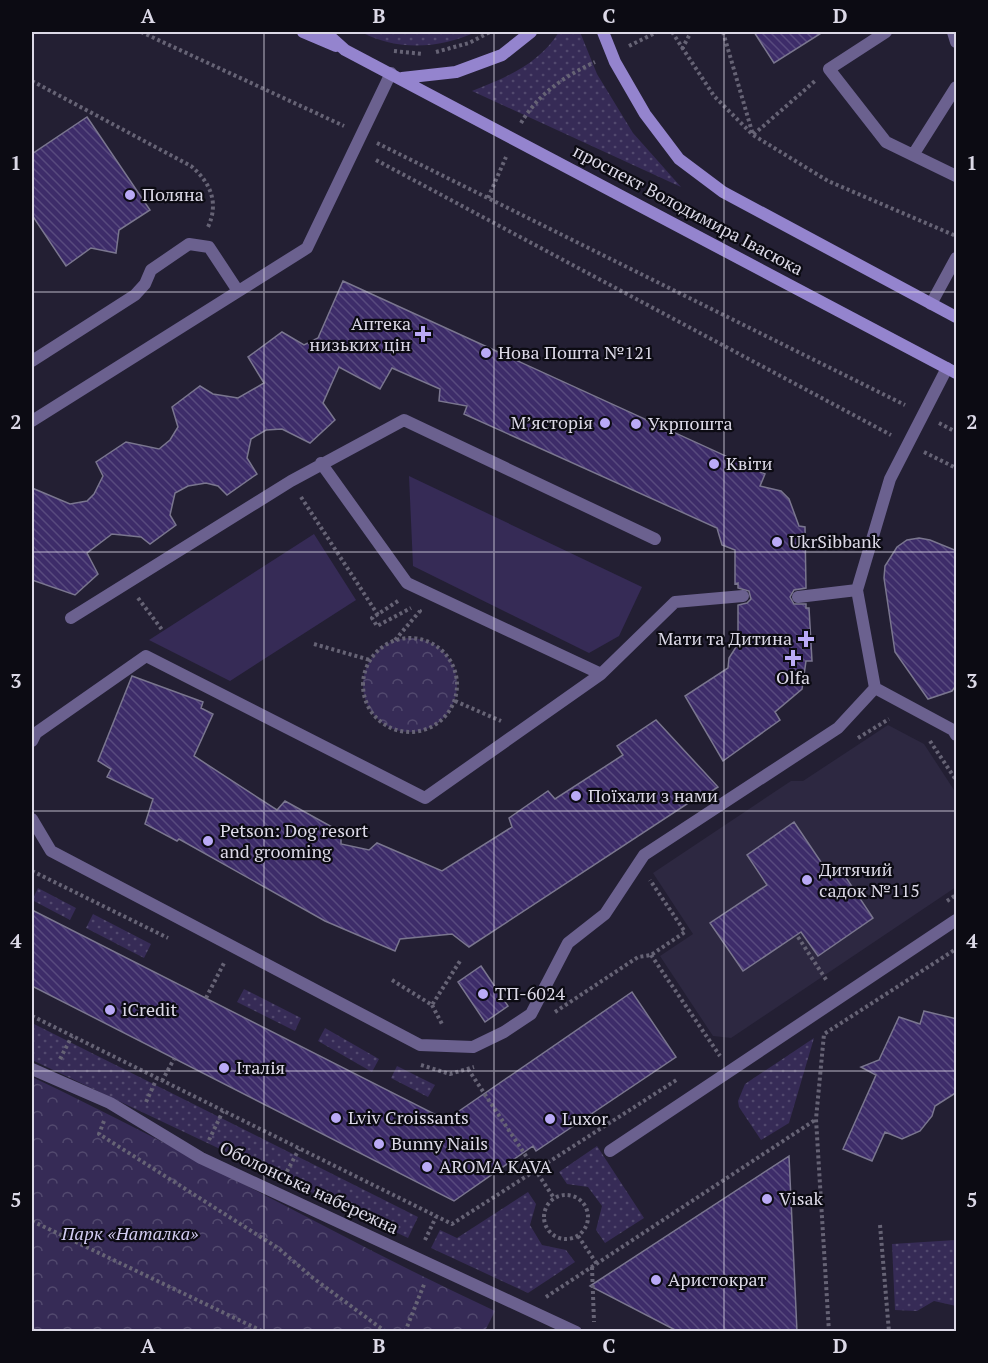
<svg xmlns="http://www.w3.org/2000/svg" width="988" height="1363" viewBox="0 0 988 1363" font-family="'PT Serif',serif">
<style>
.built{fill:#2d2841}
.grass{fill:url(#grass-dots)}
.park{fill:url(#park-crowns)}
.pitch{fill:#362b56}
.building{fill:url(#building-back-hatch);stroke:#7a768f;stroke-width:1.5}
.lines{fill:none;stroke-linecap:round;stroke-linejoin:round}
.path{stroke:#666375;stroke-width:4;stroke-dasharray:3 3;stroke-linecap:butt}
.lane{stroke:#6b618f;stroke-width:12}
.street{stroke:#6b618f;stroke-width:12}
.secondary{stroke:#9484ce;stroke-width:12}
.grid{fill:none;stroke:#dcd9e7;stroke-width:1.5;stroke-opacity:0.55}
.poi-dot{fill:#baaaf6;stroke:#0c0b13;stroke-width:2}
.labels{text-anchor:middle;stroke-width:4.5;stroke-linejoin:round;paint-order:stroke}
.poi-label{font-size:18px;fill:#dcd9e7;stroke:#0c0b13;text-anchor:start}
.street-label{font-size:18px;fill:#dcd9e7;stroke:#0c0b13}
.park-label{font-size:18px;font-style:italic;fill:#d3ccf2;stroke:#0c0b13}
.neatline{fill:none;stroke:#dcd9e7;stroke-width:2}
.grid-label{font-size:20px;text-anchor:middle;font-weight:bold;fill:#dcd9e7}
</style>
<defs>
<pattern id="grass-dots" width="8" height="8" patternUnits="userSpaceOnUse" patternTransform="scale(1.5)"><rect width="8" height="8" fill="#362b56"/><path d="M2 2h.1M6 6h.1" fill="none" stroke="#52496e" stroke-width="1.8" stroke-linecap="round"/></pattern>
<pattern id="park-crowns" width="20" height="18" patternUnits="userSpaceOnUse" patternTransform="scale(1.5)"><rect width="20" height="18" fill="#362b56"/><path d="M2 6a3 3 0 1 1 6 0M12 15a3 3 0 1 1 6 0" fill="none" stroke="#52496e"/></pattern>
<pattern id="building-back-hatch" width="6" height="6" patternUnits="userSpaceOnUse" patternTransform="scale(1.5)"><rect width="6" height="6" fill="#3d2c69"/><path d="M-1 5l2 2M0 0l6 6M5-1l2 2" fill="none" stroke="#584a7e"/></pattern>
</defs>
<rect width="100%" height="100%" fill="#231f33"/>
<!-- built -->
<path class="built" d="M888,725L924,744L956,793V887L731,1038L713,1036L660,956L693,934L653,873L791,781H803Z"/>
<!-- grass -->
<path class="grass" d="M361,32H476C439,49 397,51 361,32Z
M559,32H580L597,74L633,133L681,187L472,91C507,77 539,64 559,32Z
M38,888L76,908L70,920L32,900Z
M93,914L151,944L144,958L86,928Z
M244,989L301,1018L295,1031L237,1002Z
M32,1023L418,1217L408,1238L32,1060Z
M325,1028L379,1059L372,1072L318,1041Z
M814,1038L789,1123L761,1140L739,1107L738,1101L745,1084Z
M397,1066L435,1085L428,1097L391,1078Z
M597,1146L644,1218L605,1243L596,1230L602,1206L588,1187L567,1184L559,1172Z
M528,1192L536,1204L530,1225L542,1245L566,1250L575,1262L528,1293L431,1248L440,1230L457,1238Z
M956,1240V1306L934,1301L917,1311L895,1310L892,1244Z"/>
<!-- park -->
<path class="park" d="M363 685a47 47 0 1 1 94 0a47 47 0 1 1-94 0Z
M32,1077C188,1151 338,1238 495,1311L485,1331H32Z"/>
<!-- pitch -->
<path class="pitch" d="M409,476L642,587L619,636L589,653L413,566Z
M314,534L356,600L230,681L149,640Z"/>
<!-- building -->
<path class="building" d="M754,32H823L774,63Z
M87,117L150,210L119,230L116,253L91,248L66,266L32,215V154Z
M343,281L765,474L760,486L781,491L789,499L799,526L805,527L806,588L794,590L790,597L794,604H806V608H809L812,661H806L802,689L775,712L780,720L723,761L685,696L728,668L729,658L738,644V605L747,603L751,599L749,591L738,588V583L735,584V550L722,545L717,528L464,414L467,406L439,401L440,389L392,368L380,389L339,367L323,403L335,420L310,443L282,429L266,430L251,439L247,458L257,474L227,495L218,486L206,483L188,486L175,493L170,515L176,525L150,544L141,537L112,534L87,553L98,574L75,595L32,580V488L70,504L87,501L94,494L103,476L96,462L126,442L159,449L170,440L178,427L172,407L200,386L213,394L238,398L264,383L248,357L282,332L304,345L318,338Z
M919,538L930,540L957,551V684L952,691L928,699L895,652L884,578L885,566L897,547L907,540Z
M132,676L203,702L201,708L213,714L194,756L277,810L285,801L341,832V844L369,850L377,843L442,871L512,827L509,818L548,791L555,799L623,755L617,746L656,720L718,787L698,800L696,798L469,947L452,934L400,939L395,951L325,921L179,839L177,841L145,824L153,799L107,777L111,769L98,761Z
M794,822L829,874L839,867L873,918L818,956L801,932L743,971L710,923L767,885L747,855Z
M32,910L446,1120L632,992L676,1057L536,1151L533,1146L454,1201L32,986Z
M481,966L508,1006L485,1022L458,982Z
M924,1011L957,1019V1092L935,1106L932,1116L920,1131L902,1139L885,1132L872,1161L843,1149L876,1075L861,1067L879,1060L899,1017L920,1024Z
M789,1156L797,1332H679L590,1286Z"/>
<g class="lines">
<!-- path -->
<path class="path" d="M141,32L344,126
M672,32L714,96L753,135L828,181L956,236
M723,32L753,135L815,81
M629,46L657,32
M682,49L691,32
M394,51L423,54
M436,52L469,43L490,32
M32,81L191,166C211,183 219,203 208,227
M521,123C538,94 565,76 595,62
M377,143L905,405
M376,160L891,435
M488,198L506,157
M939,423L956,432
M924,452L956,468
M301,497L378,615
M138,598L163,631
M398,601L372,618L377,626L411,608
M363 685a47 47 0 1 1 94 0a47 47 0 1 1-94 0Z
M395,640L420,611L418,610
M314,644L370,660
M455,701L501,721
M858,738L889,719
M930,741L956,780
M32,871L168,938
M947,901L956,895
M798,937L827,981
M651,955L720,1056
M392,980L432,1005L460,961
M206,998L224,963
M432,1005L443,1026
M555,1012L638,957L651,955L685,932L650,880
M32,1016L452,1224L678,1079
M60,1059L72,1036
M421,1065L450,1074L474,1067
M468,1069L554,1198
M162,1081L174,1059
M146,1102L157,1078
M104,1121L99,1134L278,1248L313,1278L386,1332
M209,1140L223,1111
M284,1177L299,1149
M544 1217a22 22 0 1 1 44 0a22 22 0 1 1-44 0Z
M32,1221L264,1332
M880,1225L889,1332
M578,1236L597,1264
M425,1240L436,1217
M592,1267L594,1322
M546,1297L815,1120
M405,1332L425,1282
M829,1332L816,1119L824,1034L956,949"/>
<!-- lane -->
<path class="lane" d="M886,32L829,69L886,142L956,176
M953,32L956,42
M913,155L956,87
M931,304L956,258
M32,361L135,295L145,284L151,270L189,244L209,247L238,291
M32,421L307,248L391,73
M321,463L407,583L601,674
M798,597L857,590
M71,618L291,481L404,420L655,539
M875,688L953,730L956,735
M32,741L36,733L146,656L425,798L601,674L675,602L743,596
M32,819L51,851L420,1045L473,1047L504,1032L531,1014L568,943L605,914L644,855L838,728L875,688L857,590L890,479L947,368
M610,1151L956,920"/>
<!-- street -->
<path class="street" d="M32,1069L110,1103L201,1158L576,1332"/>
<!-- secondary -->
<path class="secondary" d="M303,32L336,46
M325,32L345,50L956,373
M603,32L615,62L645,114L679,159L723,192L956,317
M402,78L456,72L502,55L531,32"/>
</g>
<!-- grid -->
<path class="grid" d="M264,32V1332M494,32V1332M724,32V1332M32,292H956M32,552H956M32,811H956M32,1071H956"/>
<!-- markers -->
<g class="poi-dot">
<circle cx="130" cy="195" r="6"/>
<path d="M420 325h6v6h6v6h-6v6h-6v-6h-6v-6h6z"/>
<circle cx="486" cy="353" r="6"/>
<circle cx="605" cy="423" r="6"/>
<circle cx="636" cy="424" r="6"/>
<circle cx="714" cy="464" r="6"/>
<circle cx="777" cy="542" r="6"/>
<path d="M803 630h6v6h6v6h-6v6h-6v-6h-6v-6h6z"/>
<path d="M790 649h6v6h6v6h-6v6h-6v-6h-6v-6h6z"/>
<circle cx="576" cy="796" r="6"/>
<circle cx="208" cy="841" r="6"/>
<circle cx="807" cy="880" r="6"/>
<circle cx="483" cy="994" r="6"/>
<circle cx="110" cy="1010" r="6"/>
<circle cx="224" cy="1068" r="6"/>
<circle cx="336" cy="1118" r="6"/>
<circle cx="550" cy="1119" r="6"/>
<circle cx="379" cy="1144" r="6"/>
<circle cx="427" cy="1167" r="6"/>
<circle cx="767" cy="1199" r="6"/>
<circle cx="656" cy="1280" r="6"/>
</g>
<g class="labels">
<!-- poi labels -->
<g class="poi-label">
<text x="142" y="201">Поляна</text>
<text x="411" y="330" text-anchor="end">Аптека<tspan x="411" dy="21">низьких цін</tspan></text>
<text x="498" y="359">Нова Пошта №121</text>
<text x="593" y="429" text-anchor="end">Мʼясторія</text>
<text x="648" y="430">Укрпошта</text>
<text x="726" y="470">Квiти</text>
<text x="789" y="548">UkrSibbank</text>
<text x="792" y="645" text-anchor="end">Мати та Дитина</text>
<text x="793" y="684" text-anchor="middle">Olfa</text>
<text x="588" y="802">Поїхали з нами</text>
<text x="220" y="837">Petson: Dog resort<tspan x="220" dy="21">and grooming</tspan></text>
<text x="819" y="876">Дитячий<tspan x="819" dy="21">садок №115</tspan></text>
<text x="495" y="1000">ТП-6024</text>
<text x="122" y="1016">iCredit</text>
<text x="236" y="1074">Італія</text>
<text x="348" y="1124">Lviv Croissants</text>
<text x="562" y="1125">Luxor</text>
<text x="391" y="1150">Bunny Nails</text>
<text x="439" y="1173">AROMA KAVA</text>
<text x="779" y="1205">Visak</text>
<text x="668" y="1286">Аристократ</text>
</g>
<!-- street labels -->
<g class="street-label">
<text transform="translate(688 210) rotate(28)" y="6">проспект Володимира Івасюка</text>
<text transform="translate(309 1188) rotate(25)" y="6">Оболонська набережна</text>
</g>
<!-- park labels -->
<g class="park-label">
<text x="130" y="1240">Парк «Наталка»</text>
</g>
</g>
<!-- border -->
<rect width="988" height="1363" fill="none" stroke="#0c0b13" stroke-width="66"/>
<rect x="33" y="33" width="922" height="1297" class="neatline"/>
<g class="grid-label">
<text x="148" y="23">A</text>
<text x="379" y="23">B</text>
<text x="609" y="23">C</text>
<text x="840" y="23">D</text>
<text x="16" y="170">1</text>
<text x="972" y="170">1</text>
<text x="16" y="429">2</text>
<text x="972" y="429">2</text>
<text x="16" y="688">3</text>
<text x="972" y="688">3</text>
<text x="16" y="948">4</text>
<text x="972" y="948">4</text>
<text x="16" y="1207">5</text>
<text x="972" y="1207">5</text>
<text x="148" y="1353">A</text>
<text x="379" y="1353">B</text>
<text x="609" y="1353">C</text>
<text x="840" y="1353">D</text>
</g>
</svg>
